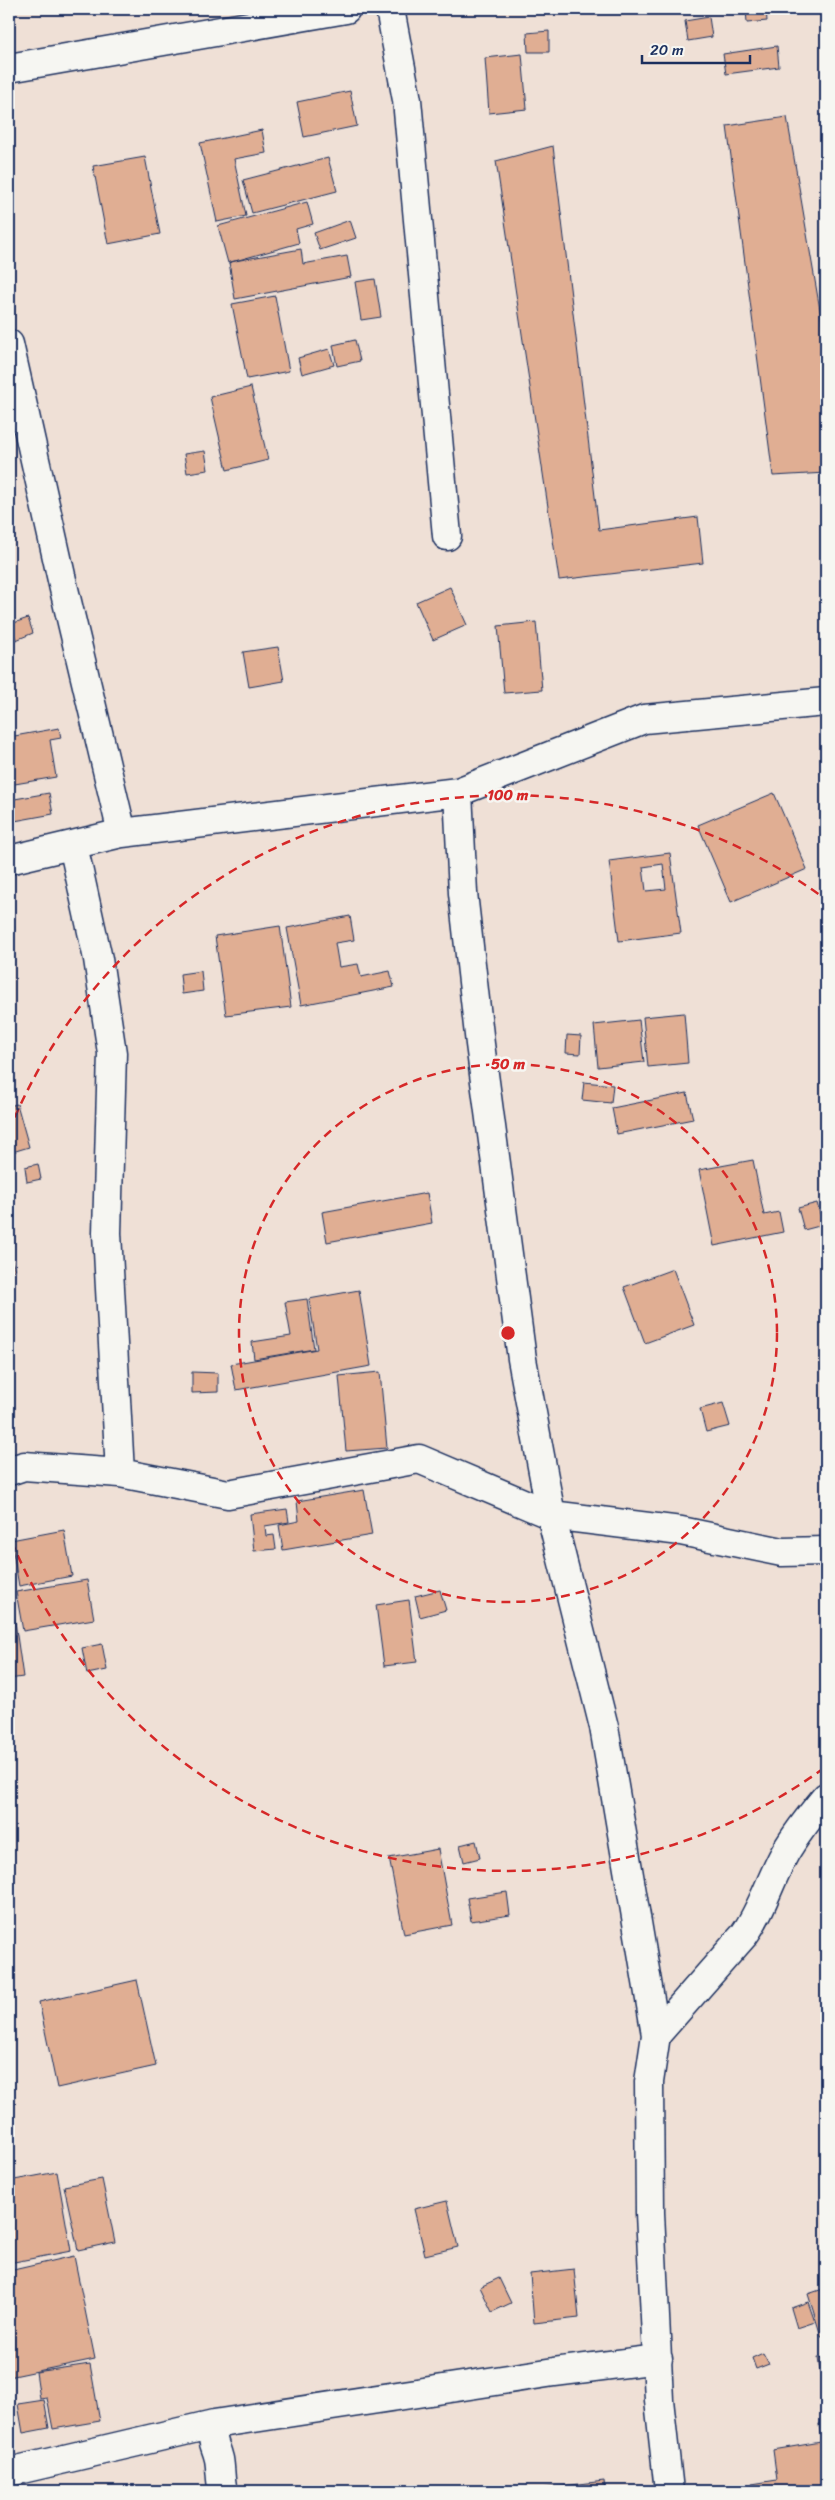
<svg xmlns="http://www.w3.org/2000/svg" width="835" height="2500" viewBox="0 0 835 2500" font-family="Sriracha,sans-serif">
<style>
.building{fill:#e0ae93;stroke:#1b2f5e;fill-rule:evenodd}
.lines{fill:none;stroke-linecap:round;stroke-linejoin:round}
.street-casing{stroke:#1b2f5e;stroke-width:31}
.street{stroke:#f6f6f2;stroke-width:28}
.ring{fill:none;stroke:#d62828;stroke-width:2.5;stroke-dasharray:9 6}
.centre{fill:#d62828;stroke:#f6f6f2;stroke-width:2.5}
.ring-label{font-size:15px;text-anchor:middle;font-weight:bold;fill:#d62828;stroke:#f6f6f2;stroke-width:5;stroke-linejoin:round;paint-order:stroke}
</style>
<rect width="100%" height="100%" fill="#efe0d6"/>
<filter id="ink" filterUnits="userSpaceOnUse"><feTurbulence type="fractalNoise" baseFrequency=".02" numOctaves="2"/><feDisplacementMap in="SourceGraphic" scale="10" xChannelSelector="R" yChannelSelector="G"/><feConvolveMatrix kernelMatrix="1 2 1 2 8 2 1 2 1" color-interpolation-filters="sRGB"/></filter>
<g filter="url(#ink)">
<!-- building -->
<path class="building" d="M746,9H766L767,21L747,23Z
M709,17L712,37L688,41L685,21Z
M549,31V52H528L527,33Z
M777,46L779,67L726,74L723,54Z
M522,54L527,109L489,113L485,58Z
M350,91L357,126L304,137L297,102Z
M787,117L826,345V473L773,476L727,126Z
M262,130L266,153L234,159L246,216L217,222L200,143Z
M553,146L599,530L698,517L703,563L559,580L496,161Z
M145,157L160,234L108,244L93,166Z
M328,158L337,191L252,213L243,180Z
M307,202L313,224L296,229L299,243L228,263L218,226Z
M350,220L356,238L320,250L314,233Z
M301,249L303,264L347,256L351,277L235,299L229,262Z
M375,279L381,317L361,320L355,282Z
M275,296L289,371L247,379L232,304Z
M355,340L360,361L337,366L333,345Z
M329,349L334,365L302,374L298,358Z
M251,387L268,460L227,470L210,397Z
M205,451L208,470L187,473L184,454Z
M450,587L467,625L433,640L416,602Z
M28,618L33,633L16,640L11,624Z
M536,622L542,690L504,693L498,626Z
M278,647L284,681L249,687L243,652Z
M59,728L61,738L50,740L56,777L9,785V737Z
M49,793L53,814L9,822V800Z
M774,793L807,869L731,902L698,825Z
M670,853L681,933L619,941L609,861ZM663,864L666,889L646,891L643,867Z
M350,916L354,940L335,943L339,967L358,964L361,977L390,971L394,987L301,1005L287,928Z
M9,925L14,926L12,945H9Z
M280,926L291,1007L226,1015L215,936Z
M201,971L203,991L182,994L180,974Z
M684,1013L688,1063L648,1067L643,1017Z
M639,1020L644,1062L598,1067L594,1025Z
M567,1035L581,1036L580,1054L566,1053Z
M584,1082L613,1085L611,1103L582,1100Z
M687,1093L693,1119L617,1134L612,1108Z
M17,1104L29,1147L9,1153V1106Z
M753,1160L764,1215L779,1212L783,1232L714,1246L699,1170Z
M38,1164L41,1179L27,1182L25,1167Z
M427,1193L432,1223L327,1242L322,1212Z
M817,1203L823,1225L804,1230L798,1208Z
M9,1251L15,1270L9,1271Z
M673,1269L694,1325L645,1343L624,1287Z
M359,1290L371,1366L236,1390L231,1364L317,1349L309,1299Z
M307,1299L314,1349L254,1359L252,1342L291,1336L285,1302Z
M192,1372L218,1373V1392L192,1393Z
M380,1372L387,1448L346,1451L339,1376Z
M723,1403L730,1426L706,1432L700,1409Z
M364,1490L372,1535L283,1550L279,1525L299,1521L297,1501Z
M287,1509L289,1522L265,1526L266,1536L274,1535L276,1549L254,1551L250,1514Z
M64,1530L72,1576L19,1586L11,1540Z
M87,1580L94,1619L23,1631L16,1592Z
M440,1590L446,1610L420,1617L415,1596Z
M409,1600L417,1662L384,1666L376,1605Z
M13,1608L23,1677L9,1679V1609Z
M102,1644L107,1670L87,1674L82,1648Z
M476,1841L480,1858L464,1862L460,1845Z
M438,1849L452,1925L404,1934L389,1858Z
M507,1892L510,1915L471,1921L467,1898Z
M137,1980L156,2066L57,2088L39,2002Z
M57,2172L71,2251L9,2263V2242L11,2241L9,2229V2181Z
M102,2179L115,2242L78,2250L64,2186Z
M447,2201L458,2247L425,2255L414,2209Z
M74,2256L95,2359L9,2377V2271Z
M574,2269L579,2318L534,2323L530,2274Z
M499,2278L511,2303L492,2312L480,2287Z
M826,2288V2335L821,2336L808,2294Z
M808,2302L815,2322L797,2328L791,2308Z
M763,2353L769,2364L756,2369L752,2358Z
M826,2357V2404H825L818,2358Z
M90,2364L100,2421L53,2429L47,2398L40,2399L36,2372Z
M44,2400L49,2428L23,2433L18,2404Z
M9,2405H12V2436H9Z
M826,2423V2491H753L752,2484L777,2480L773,2450L821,2442L819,2424Z
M604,2481L605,2491H523Z"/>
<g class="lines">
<!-- street casing -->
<g class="street-casing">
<path id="street" d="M390,9L407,100L447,536
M9,68L346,9
M9,344L64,589L122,833
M458,792L463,893L480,1044L522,1359L551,1515L604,1727L656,2035
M73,845L98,959L112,1053L107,1233L120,1473
M9,860L122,833L458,792L644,719L826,702
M9,1471L24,1466L120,1473L228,1494L419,1459L551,1515L681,1531L782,1552L826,1551
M214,2424C211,2445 215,2442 219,2459C221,2470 220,2480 223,2491
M9,2472L214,2424L554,2372L658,2359
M669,2491L659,2400L650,2213L649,2082L656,2035L744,1935C762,1910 770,1880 785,1853C797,1832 811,1815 826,1797"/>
</g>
<!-- street -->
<use href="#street" class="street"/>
</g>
</g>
<!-- distance rings -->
<g class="ring">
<circle cx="508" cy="1333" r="269"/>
<path d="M824 1768A538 538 0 0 1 9 1535M9 1131A538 538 0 0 1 824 898"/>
</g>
<circle cx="508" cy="1333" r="8" class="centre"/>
<g class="ring-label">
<text x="508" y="800">100 m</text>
<text x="508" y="1069">50 m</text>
</g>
<!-- margin -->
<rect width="835" height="2500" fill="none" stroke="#f6f6f2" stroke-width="30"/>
<rect x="15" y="15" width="805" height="2470" fill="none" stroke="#1b2f5e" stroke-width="2" filter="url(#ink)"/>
<!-- scale -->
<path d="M642 55v8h108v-8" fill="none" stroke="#1b2f5e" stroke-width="2.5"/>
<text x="650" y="55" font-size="15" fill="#1b2f5e" stroke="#f6f6f2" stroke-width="4" paint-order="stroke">20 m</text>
</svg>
